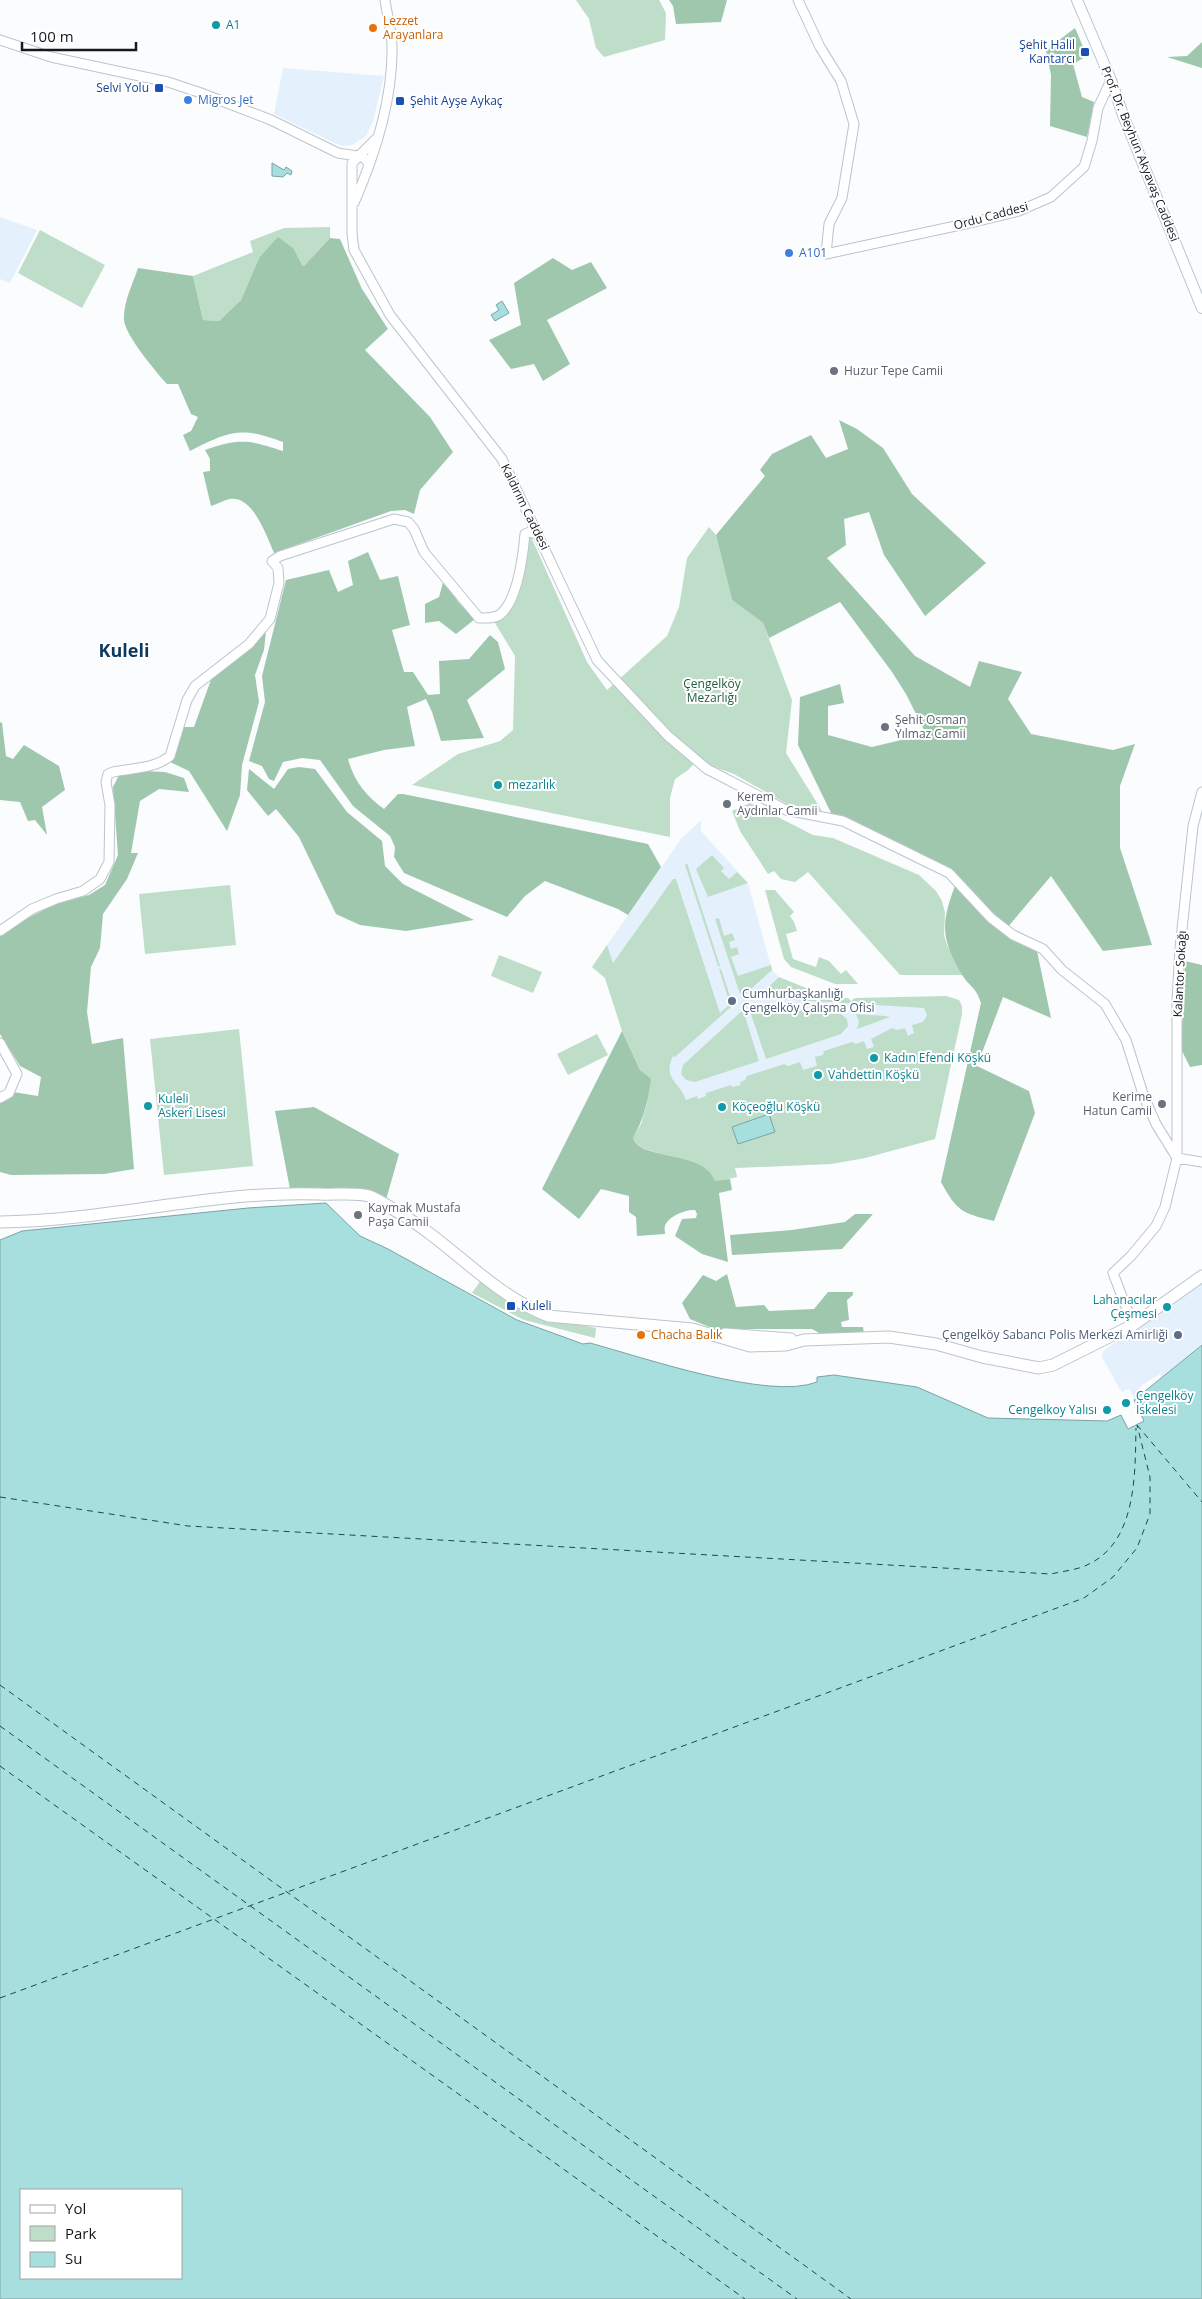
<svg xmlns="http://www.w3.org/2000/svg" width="1202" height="2299" viewBox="0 0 1202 2299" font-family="'Open Sans',sans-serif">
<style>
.built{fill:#e4f1fd}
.green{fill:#bfdec9}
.forest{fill:#9fc7ad}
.water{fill:#a7dede;stroke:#7ca3a4;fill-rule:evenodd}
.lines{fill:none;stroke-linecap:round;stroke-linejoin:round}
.ferry{stroke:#1a4a4b;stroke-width:1;stroke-dasharray:6 5;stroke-linecap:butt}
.tertiary-casing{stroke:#bbc4cd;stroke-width:11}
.secondary-casing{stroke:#bbc4cd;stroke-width:12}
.primary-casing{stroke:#bbc4cd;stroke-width:13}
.tertiary{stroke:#fff;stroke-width:9}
.secondary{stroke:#fff;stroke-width:10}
.primary{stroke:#fff;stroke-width:11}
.culture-dot{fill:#0f9aa8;stroke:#fff;stroke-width:2}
.food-dot{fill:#e8710a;stroke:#fff;stroke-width:2}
.transit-dot{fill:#1a4fb4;stroke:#fff;stroke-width:2}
.shop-dot{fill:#3f7fe0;stroke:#fff;stroke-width:2}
.worship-dot{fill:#6b7280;stroke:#fff;stroke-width:2}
.service-dot{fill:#5c6f8a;stroke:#fff;stroke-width:2}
.labels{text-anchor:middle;stroke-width:4;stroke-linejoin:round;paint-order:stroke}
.food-label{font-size:12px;fill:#c56008;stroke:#fff;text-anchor:start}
.culture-label{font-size:12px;fill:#0d838f;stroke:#fff;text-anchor:start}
.transit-label{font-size:12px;fill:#164399;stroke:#fff;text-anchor:end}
.shop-label{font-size:12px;fill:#366cbe;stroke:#fff;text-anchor:start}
.street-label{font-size:12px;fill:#16191c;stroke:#fff}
.worship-label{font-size:12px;fill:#5b616d;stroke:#fff;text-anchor:start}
.park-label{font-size:12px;fill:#205e3c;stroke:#fff}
.service-label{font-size:12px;fill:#4e5e75;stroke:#fff;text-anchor:start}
.district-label{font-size:18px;font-weight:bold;fill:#0c3a5f;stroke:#fff}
</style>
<rect width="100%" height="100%" fill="#fafcfe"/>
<!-- built -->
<path class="built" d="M283,68L384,76L373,121L366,136L352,145L341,146L274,114Z
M0,217L37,230L10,283L0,279Z
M701,820V831L748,883L772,970L779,977L833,999L848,998L851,1001L855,998L959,1000L962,1006V1014L935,1139L865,1158L831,1164L735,1168L737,1177L633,1053L622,1031L605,978L592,967L681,839Z
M1202,1280V1344L1162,1377L1160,1374L1142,1385L1139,1389L1141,1394L1134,1398L1129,1389L1125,1390L1122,1393L1102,1357L1103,1351Z"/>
<!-- green -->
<path class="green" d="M576,0H659L666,13L665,40L604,57L596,48L589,19Z
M330,227V238L304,266L302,265L294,249L259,258L241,300L219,321L203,320L193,276L253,252L250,241L284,228Z
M40,230L105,265L82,308L18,273Z
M709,527L716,535L732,600L763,623L792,700L786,753L822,811L787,804L734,774L697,761L688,770L675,779L670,798V837L412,785L458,754L500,741L513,730L515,656L495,623L517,585L528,530L587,662L607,690L667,636L679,607L687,558Z
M750,803L813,835L833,838L919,875L936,891L942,901L945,913L944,935L947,945L963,975H900L808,872L795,882L781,879L774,871L768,874L740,831L732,811Z
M712,855L724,868L721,871L729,879L737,872L748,883L708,897L696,869Z
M687,863L720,966H718L685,865Z
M673,879H676L720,1013L730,1004L719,969H721L733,1005L675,1057L673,1056C662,1080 680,1081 686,1100L697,1096L698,1099L706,1096V1093L731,1085L732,1087L741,1085L740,1082L745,1080L747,1076L784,1064L788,1066L800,1062L803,1070L817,1066L815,1057L823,1055L824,1051L852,1042L856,1044L864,1041L867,1049L874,1047L871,1039L892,1028L897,1030L905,1028L908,1036L914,1033L912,1025L923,1022L927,1015L924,1008L760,998L759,996L779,977L833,999L848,998L851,1001L855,998L946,996L959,1000L962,1006V1014L935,1139L865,1158L831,1164L735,1168L737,1177L715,1182C704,1150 640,1160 633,1138L641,1124L647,1103L645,1075L640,1070L622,1031L605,978L592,967L607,945L613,963Z
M230,885L236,945L145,954L139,894Z
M765,890H775L794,912L790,916L794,922L797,931L786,934L793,959L816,967L819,957L829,961L841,974L846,970L858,984H835L791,967L784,959Z
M719,918L724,936L732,933L735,940L729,942L731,949L737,947L739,954L731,957L738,976L771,965L772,970L743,996L740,994L715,919Z
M499,955L542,972L533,993L491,976Z
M749,1008L840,1013L847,1019L848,1026L841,1034L766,1059Z
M743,1010L759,1061L695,1082L686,1080L681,1074L683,1065Z
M856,1014L886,1016L890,1017L857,1029L859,1022Z
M239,1029L253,1166L164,1175L150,1039Z
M597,1034L608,1055L568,1075L557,1054Z
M481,1280L531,1315L596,1328L595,1338L524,1320L472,1293Z"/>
<!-- forest -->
<path class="forest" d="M669,0H727L721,22L676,24L673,6Z
M1075,28L1087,56L1073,64L1082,97L1094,102L1087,137L1050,126L1051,75L1046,50Z
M1202,42V68L1167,57L1187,56Z
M278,237L294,249L302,265L304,266L330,238L340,239L362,289L388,329L365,350L430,417L453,452L420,490L414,514L405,510L391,511L274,553C267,537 253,495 230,499C224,500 217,504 211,506L203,472L210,471V459L205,450C240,438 249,440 283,451V442C241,426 229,431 190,451L183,435L191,431L198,417L191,414L178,384H167C156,372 125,335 124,320C123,302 133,284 138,268L193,276L203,320L219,321L241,300L259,258Z
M553,258L572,270L591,262L607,288L547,320L570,364L543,381L534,364L511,369L489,340L521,325L514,283Z
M839,420L857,429L883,448L912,494L986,563L925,616L884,555L869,512L844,519L846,545L827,558L915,656L970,687L979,661L1022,672L1008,699L1031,734L1113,750L1135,744L1120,786V848L1152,945L1103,951L1051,876L1007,928L1037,951L1051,1018L1003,997L977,1066L1029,1091L1035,1113L994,1221C961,1213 957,1211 941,1182L981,1003C976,987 970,987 962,975C940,937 941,923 956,883L942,865L831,813L798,745L800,697L840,684L844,703L828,706V735L872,747L926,734L906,694L892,672L840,602L769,638L763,623L732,600L716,535L765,476L760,470L772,454L811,435L826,458L848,449Z
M368,552L380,580L398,576L410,625L392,630L404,672H413L428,695L440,694L439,661L469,659L490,635L498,642L505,669L467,700L484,738L441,741L432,712L426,699L407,707L415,746L384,750L348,759C354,781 365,795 384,809L398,794H403L648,844L661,867L628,915L618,909L545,881L525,896L507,917L404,873L394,857L395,847L390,836L353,806L320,760L302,758L283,762L274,781L269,779L262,766L249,761L265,702L262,676L286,580L329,570L338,592L353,585L348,561Z
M444,579L458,602L475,619L456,634L439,621L425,623V604L439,597Z
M266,631L264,650L255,675L259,702L242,765L240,795L227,831L189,771L168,761L181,727H194L213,674L245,652Z
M0,722L2,723L6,756L13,759L24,745L59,766L65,790L42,807L47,835L35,820L28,821L20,802L0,800Z
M299,767L315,769L347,812L382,841L385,866L403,884L474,920L406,931L360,925L336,914L299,837L276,809L268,816L247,790L249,769L274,789L288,769Z
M142,771L165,772L184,778L189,792L159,789L140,801L131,853H138L127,879L103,914L100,948L91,967L87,1012L92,1044L123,1038L134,1169L104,1174L11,1175L0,1172V1099L13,1092L38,1096L41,1077L20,1066L0,1034V935L8,928L55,904L89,895L105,885L118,855L113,787L120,773Z
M1185,961L1202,965V1065L1190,1067L1181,1049Z
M622,1031L640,1070L651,1079C648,1100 644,1119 633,1138C640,1161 703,1149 715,1181L730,1179L732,1190L719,1193L728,1262L702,1254L675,1236L682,1219L696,1218L697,1214L695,1210C686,1209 667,1217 665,1226C664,1228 665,1231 665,1234L637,1236L636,1217L629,1212V1196L601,1189L579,1219L542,1189Z
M314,1107L399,1154L386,1200L290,1189L275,1111Z
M855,1214H873L842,1249L732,1255L730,1235L792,1230L845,1222Z
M727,1274L736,1307L764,1305L769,1311L814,1309L828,1292H853V1295L847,1300L849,1320L841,1322L842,1327H863L864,1334L826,1337L812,1329H714L690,1319L682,1303L703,1275L716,1281Z"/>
<!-- water -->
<path class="water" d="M272,163L284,170L286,167L292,171L291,175L287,173L283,177L272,176Z
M502,301L509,313L495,321L491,315L499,310L496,305Z
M769,1114L775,1132L738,1144L732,1127Z
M326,1203L360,1236L388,1249L517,1320L583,1344L590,1343C642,1357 769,1401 817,1382V1377L834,1375L917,1387L988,1418L1107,1421L1121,1415L1128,1429L1144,1421L1134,1400L1202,1345V2299H0V1240L22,1231L248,1208ZM181,2190V2278H21V2190Z"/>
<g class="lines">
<!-- ferry -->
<path class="ferry" d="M1137,1425L1202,1502
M0,1497L188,1526L1051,1574C1063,1571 1078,1570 1089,1564C1137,1541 1135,1473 1136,1428
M0,1685L851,2299
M0,1726L797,2299
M0,1766L745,2299
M0,1998L1084,1598L1113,1577L1137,1548L1150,1514V1477L1137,1425"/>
<!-- tertiary casing -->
<g class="tertiary-casing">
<path id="tertiary" d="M798,0L820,47L841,81L854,124L842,198L829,224L826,254L974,222L1019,211L1051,197L1084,167L1092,141L1098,108L1111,80
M0,40L51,57L168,82L201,93L271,120L338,153L363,157L367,161L369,166
M376,139L352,163V233L354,250L390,315L502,459L597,660L668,736L707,769L786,810L843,821L949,873L991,918L1013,935L1043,949L1062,970L1105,1004L1126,1040L1144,1097L1156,1124L1177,1158
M354,203C375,155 393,99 392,46C392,31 387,15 385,0
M0,931L32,909L56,899L83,891L100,879L109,862L110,805L106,782L108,774L113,772C131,768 155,769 170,756L187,700L195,686L249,644L270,619L279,583L278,568L272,561L280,556L394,519L408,522L414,529L424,552L479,618C486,618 496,619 502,613C518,597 523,556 525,534L530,532L538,535
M0,1043L17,1074L9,1093L0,1098
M1177,1158L1202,1162
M1133,1325L1113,1273L1131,1256L1156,1226L1165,1207L1177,1158V1001L1180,948L1193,826L1202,792"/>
</g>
<!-- secondary casing -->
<g class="secondary-casing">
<path id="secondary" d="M1077,0L1111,80L1123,115L1202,308"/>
</g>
<!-- primary casing -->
<g class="primary-casing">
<path id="primary" d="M0,1222C107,1221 215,1190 320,1194C334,1195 357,1192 369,1196C378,1199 388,1206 396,1211C449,1241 490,1293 548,1316L692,1329L750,1346L786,1345L804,1340L889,1337L936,1344L982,1357L1039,1368L1053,1365L1133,1325L1202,1276
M725,1334L791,1339"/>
</g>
<!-- tertiary -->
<use href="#tertiary" class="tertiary"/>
<!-- secondary -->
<use href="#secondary" class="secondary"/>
<!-- primary -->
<use href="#primary" class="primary"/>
</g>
<!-- markers -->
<g class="culture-dot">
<circle cx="216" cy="25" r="5"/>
<circle cx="498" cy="785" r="5"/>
<circle cx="874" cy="1058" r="5"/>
<circle cx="818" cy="1075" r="5"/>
<circle cx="148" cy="1106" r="5"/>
<circle cx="722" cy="1107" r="5"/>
<circle cx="1167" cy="1307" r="5"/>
<circle cx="1126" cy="1403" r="5"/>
<circle cx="1107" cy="1410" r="5"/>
</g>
<g class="food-dot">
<circle cx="373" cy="28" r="5"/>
<circle cx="641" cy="1335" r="5"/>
</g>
<g class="transit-dot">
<rect x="1080" y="47" width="10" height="10" rx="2.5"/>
<rect x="154" y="83" width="10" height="10" rx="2.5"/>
<rect x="395" y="96" width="10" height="10" rx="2.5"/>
<rect x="506" y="1301" width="10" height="10" rx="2.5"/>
</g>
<g class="shop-dot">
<circle cx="188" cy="100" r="5"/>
<circle cx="789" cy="253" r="5"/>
</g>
<g class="worship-dot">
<circle cx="834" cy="371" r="5"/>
<circle cx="885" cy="727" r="5"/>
<circle cx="727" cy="804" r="5"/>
<circle cx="1162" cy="1104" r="5"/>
<circle cx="358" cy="1215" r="5"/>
</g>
<g class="service-dot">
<circle cx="732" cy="1001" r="5"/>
<circle cx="1178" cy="1335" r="5"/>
</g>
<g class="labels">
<!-- food labels -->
<g class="food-label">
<text x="383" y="25">Lezzet<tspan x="383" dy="14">Arayanlara</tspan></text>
<text x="651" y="1339">Chacha Balık</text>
</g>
<!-- culture labels -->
<g class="culture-label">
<text x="226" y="29">A1</text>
<text x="508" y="789">mezarlık</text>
<text x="884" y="1062">Kadın Efendi Köşkü</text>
<text x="828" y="1079">Vahdettin Köşkü</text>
<text x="158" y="1103">Kuleli<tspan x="158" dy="14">Askerî Lisesi</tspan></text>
<text x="732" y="1111">Köçeoğlu Köşkü</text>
<text x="1157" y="1304" text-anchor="end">Lahanacılar<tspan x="1157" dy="14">Çeşmesi</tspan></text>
<text x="1136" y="1400">Çengelköy<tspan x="1136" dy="14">İskelesi</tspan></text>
<text x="1097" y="1414" text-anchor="end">Cengelkoy Yalısı</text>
</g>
<!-- transit labels -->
<g class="transit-label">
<text x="1075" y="49">Şehit Halil<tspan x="1075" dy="14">Kantarcı</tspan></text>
<text x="149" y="92">Selvi Yolu</text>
<text x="410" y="105" text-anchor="start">Şehit Ayşe Aykaç</text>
<text x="521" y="1310" text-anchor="start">Kuleli</text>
</g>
<!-- shop labels -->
<g class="shop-label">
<text x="198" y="104">Migros Jet</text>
<text x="799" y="257">A101</text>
</g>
<!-- street labels -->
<g class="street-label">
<text transform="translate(1140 154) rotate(68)" y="4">Prof. Dr. Beyhun Akyavaş Caddesi</text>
<text transform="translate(991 216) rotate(-15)" y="4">Ordu Caddesi</text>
<text transform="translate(525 507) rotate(64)" y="4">Kaldırım Caddesi</text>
<text transform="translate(1180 974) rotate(-87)" y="4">Kalantor Sokağı</text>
</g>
<!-- worship labels -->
<g class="worship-label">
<text x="844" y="375">Huzur Tepe Camii</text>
<text x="895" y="724">Şehit Osman<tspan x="895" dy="14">Yılmaz Camii</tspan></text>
<text x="737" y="801">Kerem<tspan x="737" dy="14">Aydınlar Camii</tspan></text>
<text x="1152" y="1101" text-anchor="end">Kerime<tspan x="1152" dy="14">Hatun Camii</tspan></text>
<text x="368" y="1212">Kaymak Mustafa<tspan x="368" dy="14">Paşa Camii</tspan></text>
</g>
<!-- park labels -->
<g class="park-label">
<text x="712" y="688">Çengelköy<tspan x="712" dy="14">Mezarlığı</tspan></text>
</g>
<!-- service labels -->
<g class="service-label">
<text x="742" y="998">Cumhurbaşkanlığı<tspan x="742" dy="14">Çengelköy Çalışma Ofisi</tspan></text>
<text x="1168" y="1339" text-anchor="end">Çengelköy Sabancı Polis Merkezi Amirliği</text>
</g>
<!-- district labels -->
<g class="district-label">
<text x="124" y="657">Kuleli</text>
</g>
</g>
<!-- legend -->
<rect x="20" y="2189" width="162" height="90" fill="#ffffff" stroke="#a2a3a4"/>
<rect x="30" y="2205" width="25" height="8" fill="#ffffff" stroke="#a2a3a4"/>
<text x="65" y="2214" font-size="15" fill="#16191c">Yol</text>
<rect x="30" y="2226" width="25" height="15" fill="#bfdec9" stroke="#a2a3a4"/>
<text x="65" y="2239" font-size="15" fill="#16191c">Park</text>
<rect x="30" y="2252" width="25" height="15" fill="#a7dede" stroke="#a2a3a4"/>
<text x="65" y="2264" font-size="15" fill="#16191c">Su</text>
<!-- scale -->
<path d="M22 42v8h114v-8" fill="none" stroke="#16191c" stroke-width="2.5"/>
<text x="30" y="42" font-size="15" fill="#16191c" stroke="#ffffff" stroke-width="4" paint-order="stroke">100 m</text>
</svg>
